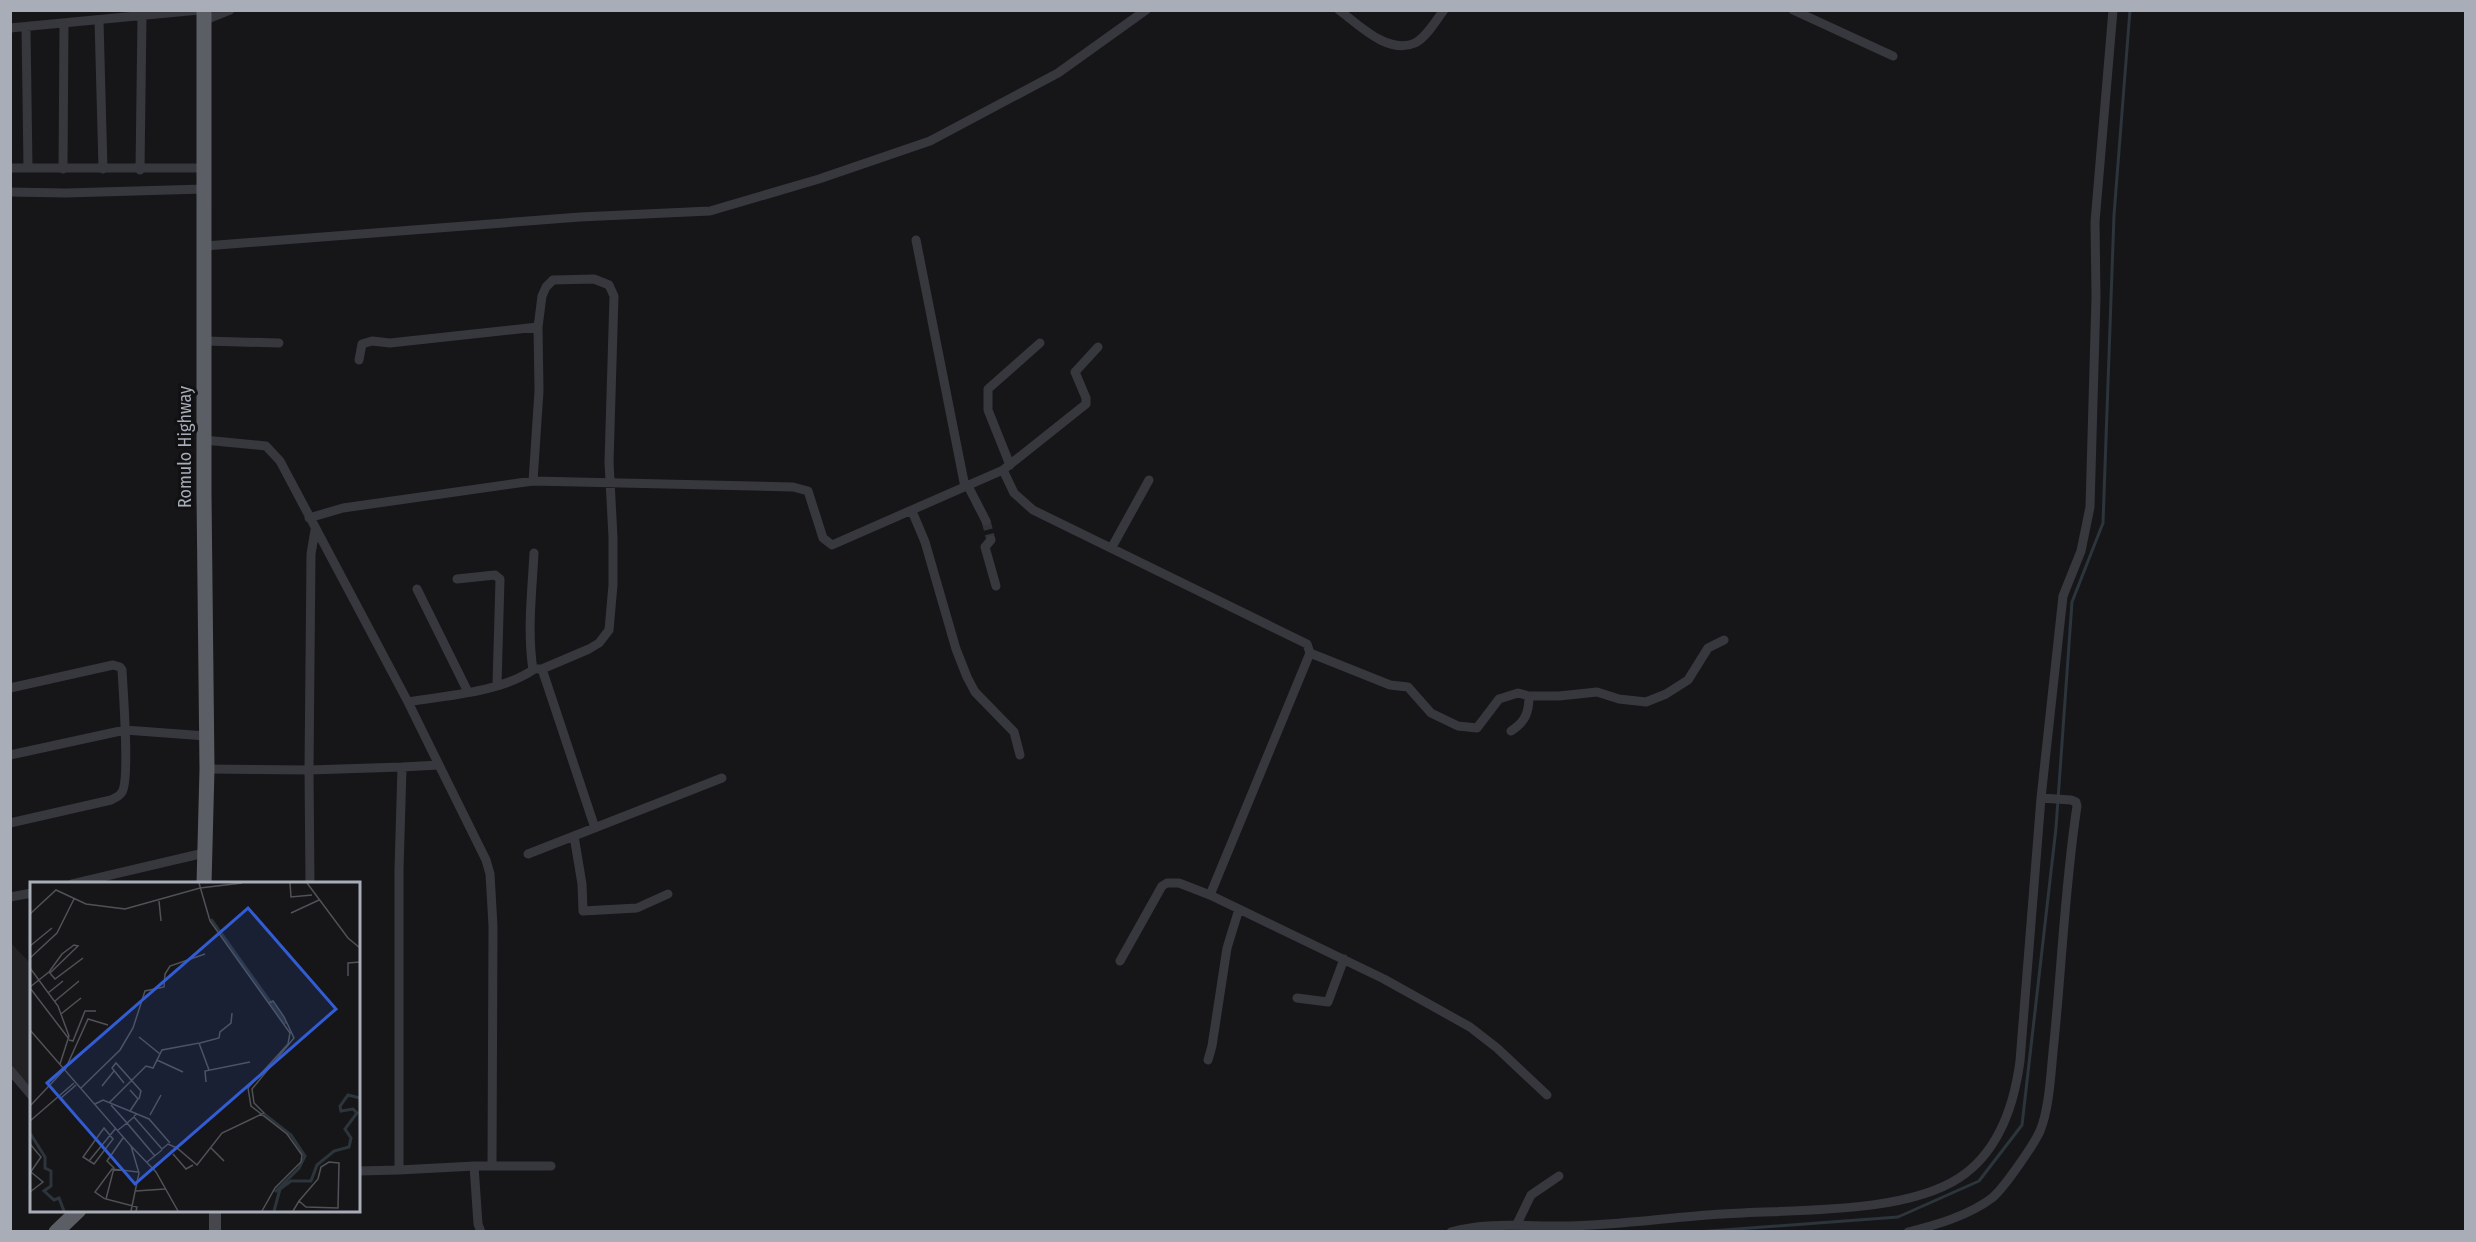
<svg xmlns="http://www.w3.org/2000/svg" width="2476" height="1242" viewBox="0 0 2476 1242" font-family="'Fira Sans Condensed',sans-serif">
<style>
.built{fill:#222225}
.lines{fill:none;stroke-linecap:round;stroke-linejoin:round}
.stream{stroke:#2c353c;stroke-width:3}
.minor-tunnel{stroke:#333438;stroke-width:9;stroke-dasharray:9 4.5;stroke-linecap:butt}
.minor{stroke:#37383d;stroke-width:9}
.secondary{stroke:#45474d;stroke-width:12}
.trunk{stroke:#5b5e65;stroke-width:15}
.labels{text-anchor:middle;stroke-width:6;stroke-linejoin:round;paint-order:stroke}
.street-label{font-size:18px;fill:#a8adb8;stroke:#111113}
.inset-river{fill:none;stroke:#2c353c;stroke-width:3}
.inset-road{fill:none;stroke:#505258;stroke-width:1.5}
.view{fill:#325cd3;fill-opacity:0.15;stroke:#325cd3;stroke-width:3}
.inset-edge{fill:none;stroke:#a8adb8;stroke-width:3}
</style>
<rect width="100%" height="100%" fill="#161618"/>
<!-- built -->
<path class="built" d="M10,942L31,964V1088L11,1065Z"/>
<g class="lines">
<!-- stream -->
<path class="stream" d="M1697,1232L1898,1217L1979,1181L2022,1125L2056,828L2072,602L2103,523L2114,215L2130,10"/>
<!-- minor-tunnel -->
<path class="minor-tunnel" d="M986,521L991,540"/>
<!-- minor -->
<path class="minor" d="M1339,10C1359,25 1388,55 1415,43C1427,37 1436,20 1444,10
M1793,10L1893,56
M99,20L103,169
M205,20L230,10
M26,27L28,168
M10,28L199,10
M10,168H204
M63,169L64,23
M140,170L142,16
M10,192L66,193L204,189
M916,240L965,487
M205,246L580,217L710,211L819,179L930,141L1058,73L1146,10
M205,341L279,343
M359,360L362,344L372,341L390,343L538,327
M204,440L266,446L280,461L408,702L439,765L402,767
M1010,465L988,410V389L1040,343
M1003,470L1086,404V398L1075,372L1098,347
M533,481L539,391L538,327L542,296L546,287L553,280L594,279L609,285L614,296L609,462L613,537V585L609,630L599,643L589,649L542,669
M968,486L986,521
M912,511L925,542L956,649L967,677L975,692L1014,732L1020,755
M309,518L343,508L533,481L793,487L808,491L823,538L832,545L1003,470L1014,493L1033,510L1307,644L1310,653L1210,895
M991,540L985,547L996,586
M1112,547L1149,480
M457,579L495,575L500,579L497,685
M417,589L468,692
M1310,653L1390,685L1408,687L1431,713L1458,726L1477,728L1499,699L1518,693L1529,696H1559L1597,692L1619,699L1646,702L1666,694L1688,680L1708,648L1724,640
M538,669H542L595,828
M10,688L113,665L120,667L122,670C123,689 130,780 122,792C120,796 115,798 111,800L10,823
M408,702C448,695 498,693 533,670C527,631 532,592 534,553
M1511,731C1525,722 1529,713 1529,696
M10,755L125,730L206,736
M439,765L486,860L490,874L493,926L492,1166
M207,769L309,770L311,554L315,530
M574,836L582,884L583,911L637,908L668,894
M528,854L722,778
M72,884L204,853
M310,884L309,770L402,767L399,869V1170L474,1166L478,1224L481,1232
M10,897L32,893
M1120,961L1162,886L1167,883H1179L1210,895L1384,979L1470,1027L1497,1048L1547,1095
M1297,998L1328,1002L1344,959
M1208,1060L1212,1046L1227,948L1239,909
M10,1070L32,1096
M474,1166H551
M358,1171L399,1170
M1516,1226L1531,1195L1559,1176
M1451,1232C1489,1221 1530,1227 1569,1226C1621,1225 1671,1217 1723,1214C1790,1209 1902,1215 1959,1178C1999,1152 2014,1106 2020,1061L2041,798L2063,596L2081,551L2090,507L2096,297L2095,222L2113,10
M1908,1232C1936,1225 1968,1216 1992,1198C2004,1188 2033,1146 2040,1131C2050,1107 2051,1068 2054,1042C2062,963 2065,884 2077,806L2076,802L2071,800L2041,798"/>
<!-- secondary -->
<path class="secondary" d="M215,1232V1210"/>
<!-- trunk -->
<path class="trunk" d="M204,884L207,769L204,494V10
M56,1232L79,1210"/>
</g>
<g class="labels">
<!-- street labels -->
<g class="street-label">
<text transform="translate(185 447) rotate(-90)" y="6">Romulo Highway</text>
</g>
</g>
<!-- overview -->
<g transform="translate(30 882)">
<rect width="330" height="330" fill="#161618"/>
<path class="inset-river" d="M181,37L256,142M234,232L261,253L275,274L269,286L245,310M0,251L15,275V286L21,289V304L14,309L24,318L29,316L34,329M244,329L250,307L261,299H281L287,283L304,269L319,265L321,256L315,247L327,231L323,227L311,229L310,224L318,213L330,216"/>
<path class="inset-road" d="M169,1L180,39L260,151L258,162L218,206L221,224L257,252L272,273L271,280L245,306L232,329M260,1L261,15L282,13M277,1L318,56L330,66M129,19L131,39M261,31L289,18M0,32L26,8L56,22L95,27L170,6L212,1M0,64L22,46M0,76L27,51L44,17M0,86L28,124L39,154L30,182M19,90L32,72L44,63L48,64L20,91M318,94V81L330,80M0,105L19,90L25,97L53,76M0,106L39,157M18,111L33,99M25,119L49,99M31,132L51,116M0,148L101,264L109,291L101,329M109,155L130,172M39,158L43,159L55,129H66M170,161L189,156L190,150L201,141L202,131M127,178L153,190M35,188L58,137L78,143M176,200L175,189L220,180M94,201L82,186L86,181L111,209L109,217M72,204L84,189M51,206L90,168L103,146L115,109L134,105L135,92L140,84L175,72M100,208L108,217L100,229M34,219L31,216L46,203M79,221L116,184L123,186L132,168L169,161L179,188M65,222L73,218L107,232L104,234M81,223L97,241L88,248M0,224L34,188M107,232L119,237L140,261M120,233L131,213M0,239L44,201M74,246L83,257L64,282L53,275ZM93,256L77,279L84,286L76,317L107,325L106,329M0,262L11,275L0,291M101,264L126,290L148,329M181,266L194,279M143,272L156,287L163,283M125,274L97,241L104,235L132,267L138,262L147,266L167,283L192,251L234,231L224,221L222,207L264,156L254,135L243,119L239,121M59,279L86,246M117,280L132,268M106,309L135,307M0,310L13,300L1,290M75,317L65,310L82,287L108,290M263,329L269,319L288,297L291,285L299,280L309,281L308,326L276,325L269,319"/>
<path class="view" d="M218,26L306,127L105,302L17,201Z"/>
<rect width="330" height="330" class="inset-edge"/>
</g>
<!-- border -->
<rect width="2476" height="1242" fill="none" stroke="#a8adb8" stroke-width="24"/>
</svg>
